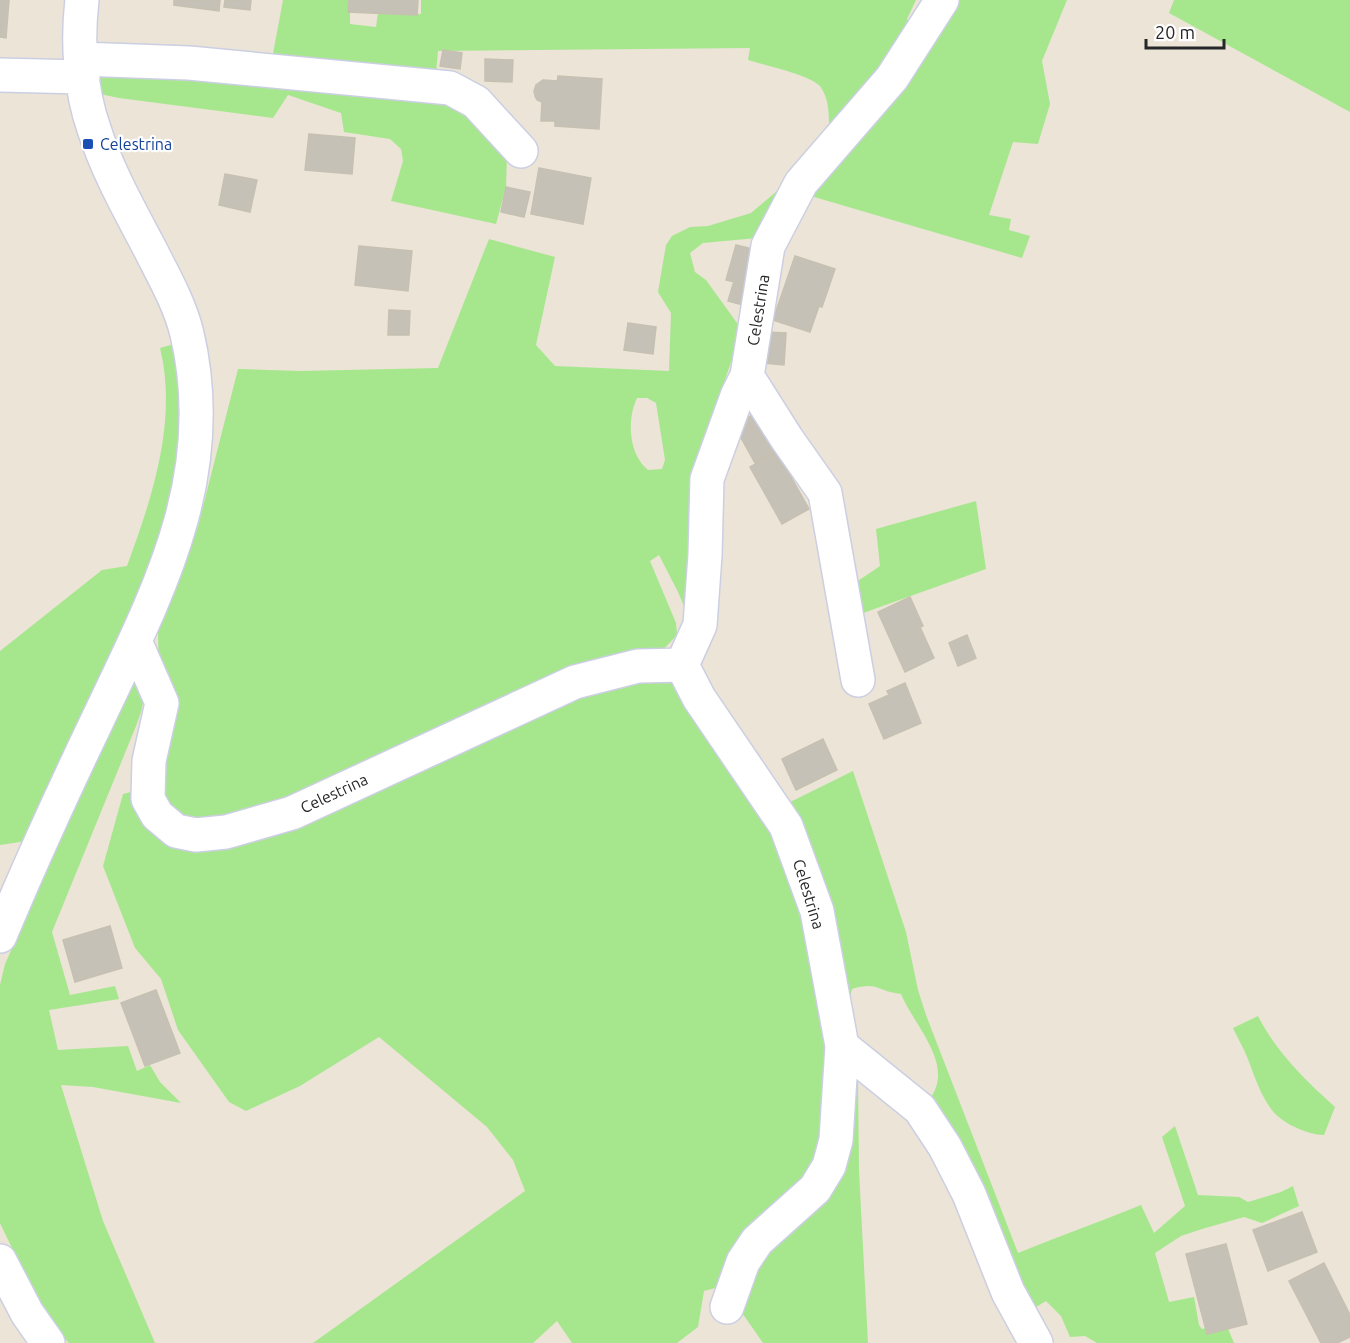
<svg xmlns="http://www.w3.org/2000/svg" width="1350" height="1343" viewBox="0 0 1350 1343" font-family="Ubuntu,sans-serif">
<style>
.green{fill:#a6e78e;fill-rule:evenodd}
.building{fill:#c6c1b7;stroke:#c6c0b1;stroke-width:1.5}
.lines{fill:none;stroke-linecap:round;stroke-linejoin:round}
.minor-casing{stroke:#cccfe2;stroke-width:36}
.minor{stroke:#fff;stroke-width:33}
.transit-dot{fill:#1a4fb4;stroke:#fff;stroke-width:2}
.labels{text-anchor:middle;stroke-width:4.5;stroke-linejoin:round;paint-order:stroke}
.transit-label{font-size:16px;fill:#164399;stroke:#fff;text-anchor:start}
.street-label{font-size:16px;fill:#272727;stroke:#fff}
</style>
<rect width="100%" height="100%" fill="#ebe4d7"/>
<!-- green -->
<path class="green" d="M283,0H350V24L376,27L378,13L421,14V0H916L907,19L913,38L829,128C829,114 829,98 820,86C810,75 764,65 748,60L750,48L438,51L436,74L272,59Z
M949,0H1067L1042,61L1050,104L1038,144L1013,142L989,215L1011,219L1009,230L1030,236L1022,258L804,194Z
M1174,0H1350V112L1169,13Z
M99,69L465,102L507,155L506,187L496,224L391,201L403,161L401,149L390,139L344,132L341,113L288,95L273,118L119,98L100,94Z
M784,185L757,238L703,243L690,253L695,272L706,280L737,323L739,339L697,461L690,501L691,623L678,592L659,555L650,561L676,623L677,635L656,657L281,803L232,816L184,822L161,811L158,627L198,526L238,369L300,371L438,368L489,239L555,257L536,345L555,366L669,371L671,313L658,292L666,245L672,236L690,227L708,226L751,213ZM637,398H647L656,403L665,460L662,469L648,470C628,454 627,419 637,398Z
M174,344L182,396V430L167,519L143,583L48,797L26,841L0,845V651L102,570L127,566C152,498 178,420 160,348Z
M976,501L986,569L852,617L849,587L880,566L876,529Z
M662,677L676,684L763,809L800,891L830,1059L819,1160L722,1283L715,1288L704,1291L698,1327L677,1343H572L557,1321L533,1343H313L525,1191L513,1160L487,1127L379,1037L300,1086L246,1111L229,1102L178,1030L161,979L135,948L103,866L123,794L131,792L137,808L185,836L603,680Z
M132,681C150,692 142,709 136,726L52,932L70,995L115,986L119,999L49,1010L58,1050L128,1046L137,1071L150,1065L160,1082L181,1103L93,1087L61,1085L103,1221L155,1343H69L46,1319L0,1223V985L5,964Z
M853,771L906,932L918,990L926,1015L1018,1253C1059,1236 1100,1222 1141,1205L1154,1233L1185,1206L1162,1137L1175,1126L1198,1195L1239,1197L1248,1202L1281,1192L1293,1186L1299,1206L1262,1223L1244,1217L1202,1229L1181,1236L1155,1253L1169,1302L1194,1297L1199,1325L1202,1329L1226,1324L1234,1343H1097L1085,1336L1070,1337L1061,1316L1046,1301L1031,1310L924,1105C961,1070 915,1028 901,994C878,992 878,981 852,989L849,1002L778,808Z
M1258,1016C1277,1053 1304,1079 1335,1107L1324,1135C1308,1135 1281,1123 1271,1109C1261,1095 1255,1078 1249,1062C1245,1050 1238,1039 1233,1028Z
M843,1066L858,1077L859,1171L868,1343H763L738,1307L737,1283L813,1187Z"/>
<!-- building -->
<path class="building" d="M0,0H9L6,38L0,37Z
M174,0H220L219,11L174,5Z
M225,0H251L250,10L224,7Z
M349,0H393L392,14L348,12Z
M393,0H418L417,15L392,14Z
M443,50L462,53L460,69L440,66Z
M485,59L513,60L512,82L485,81Z
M558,76L602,79L599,129L555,126V121H541L542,102L537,100L535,96L534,91L536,85L543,80L557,81V84Z
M309,134L355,138L352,174L305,170Z
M539,168L591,178L583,224L531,214Z
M225,174L257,180L250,212L219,205Z
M506,187L530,192L524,217L501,212Z
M736,245L757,250L747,285L726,280Z
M359,246L412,251L408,291L355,285Z
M795,256L835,269L822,307L819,306L810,332L773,320Z
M734,281L752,287L747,306L728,301Z
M389,310L410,311L409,335H388Z
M628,323L656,327L653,354L624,350Z
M766,332L786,333L784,365L764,363Z
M754,414L774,452L755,463L734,425Z
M777,452L809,509L782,524L750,467Z
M910,597L923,626L891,641L878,612Z
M920,627L934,658L905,672L891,641Z
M967,635L976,658L958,666L949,643Z
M905,683L921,723L884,739L869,704L889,695L887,691Z
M823,739L837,770L796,790L782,759Z
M110,926L122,968L75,982L63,940Z
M156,990L180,1053L145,1066L121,1003Z
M1302,1212L1317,1252L1268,1271L1253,1230Z
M1226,1244L1247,1324L1207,1334L1186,1254Z
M1324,1263L1350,1315V1337L1337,1343H1321L1289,1281Z"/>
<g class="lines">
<!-- minor casing -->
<g class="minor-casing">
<path id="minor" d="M81,59L189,63L450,88L476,102L521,151
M0,75L83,77
M747,376L787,439L825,493L858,680
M135,641L162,703L149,761L148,799L157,815L176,831L196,835L226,832L292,813L575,682L638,666L682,665L699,698L786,826L817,911L842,1046L836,1140L829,1166L815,1189L757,1241L743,1262L727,1307
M682,665L700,625L705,555L707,479L737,396L747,376L768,246L801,183L892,78L942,0
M0,936C30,864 63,792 97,721C156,596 221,478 187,334C180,304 163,275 149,247C129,209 107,170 94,129C80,89 77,42 82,0
M842,1046L920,1109L945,1147L969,1194L1008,1292L1036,1343
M0,1261L27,1313L48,1343"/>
</g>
<!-- minor -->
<use href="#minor" class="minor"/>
</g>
<!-- markers -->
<rect class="transit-dot" x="82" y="138" width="12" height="12" rx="3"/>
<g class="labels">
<!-- transit labels -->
<g class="transit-label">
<text x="100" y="150">Celestrina</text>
</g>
<!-- street labels -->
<g class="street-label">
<text transform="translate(758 310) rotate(-81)" y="6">Celestrina</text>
<text transform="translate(334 793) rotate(-25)" y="6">Celestrina</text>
<text transform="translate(809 894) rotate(73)" y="6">Celestrina</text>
</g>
</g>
<!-- scale -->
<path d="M1146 39v9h78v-9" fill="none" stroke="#272727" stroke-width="3"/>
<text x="1155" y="39" font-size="18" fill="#272727" stroke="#ffffff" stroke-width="4.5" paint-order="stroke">20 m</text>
</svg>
